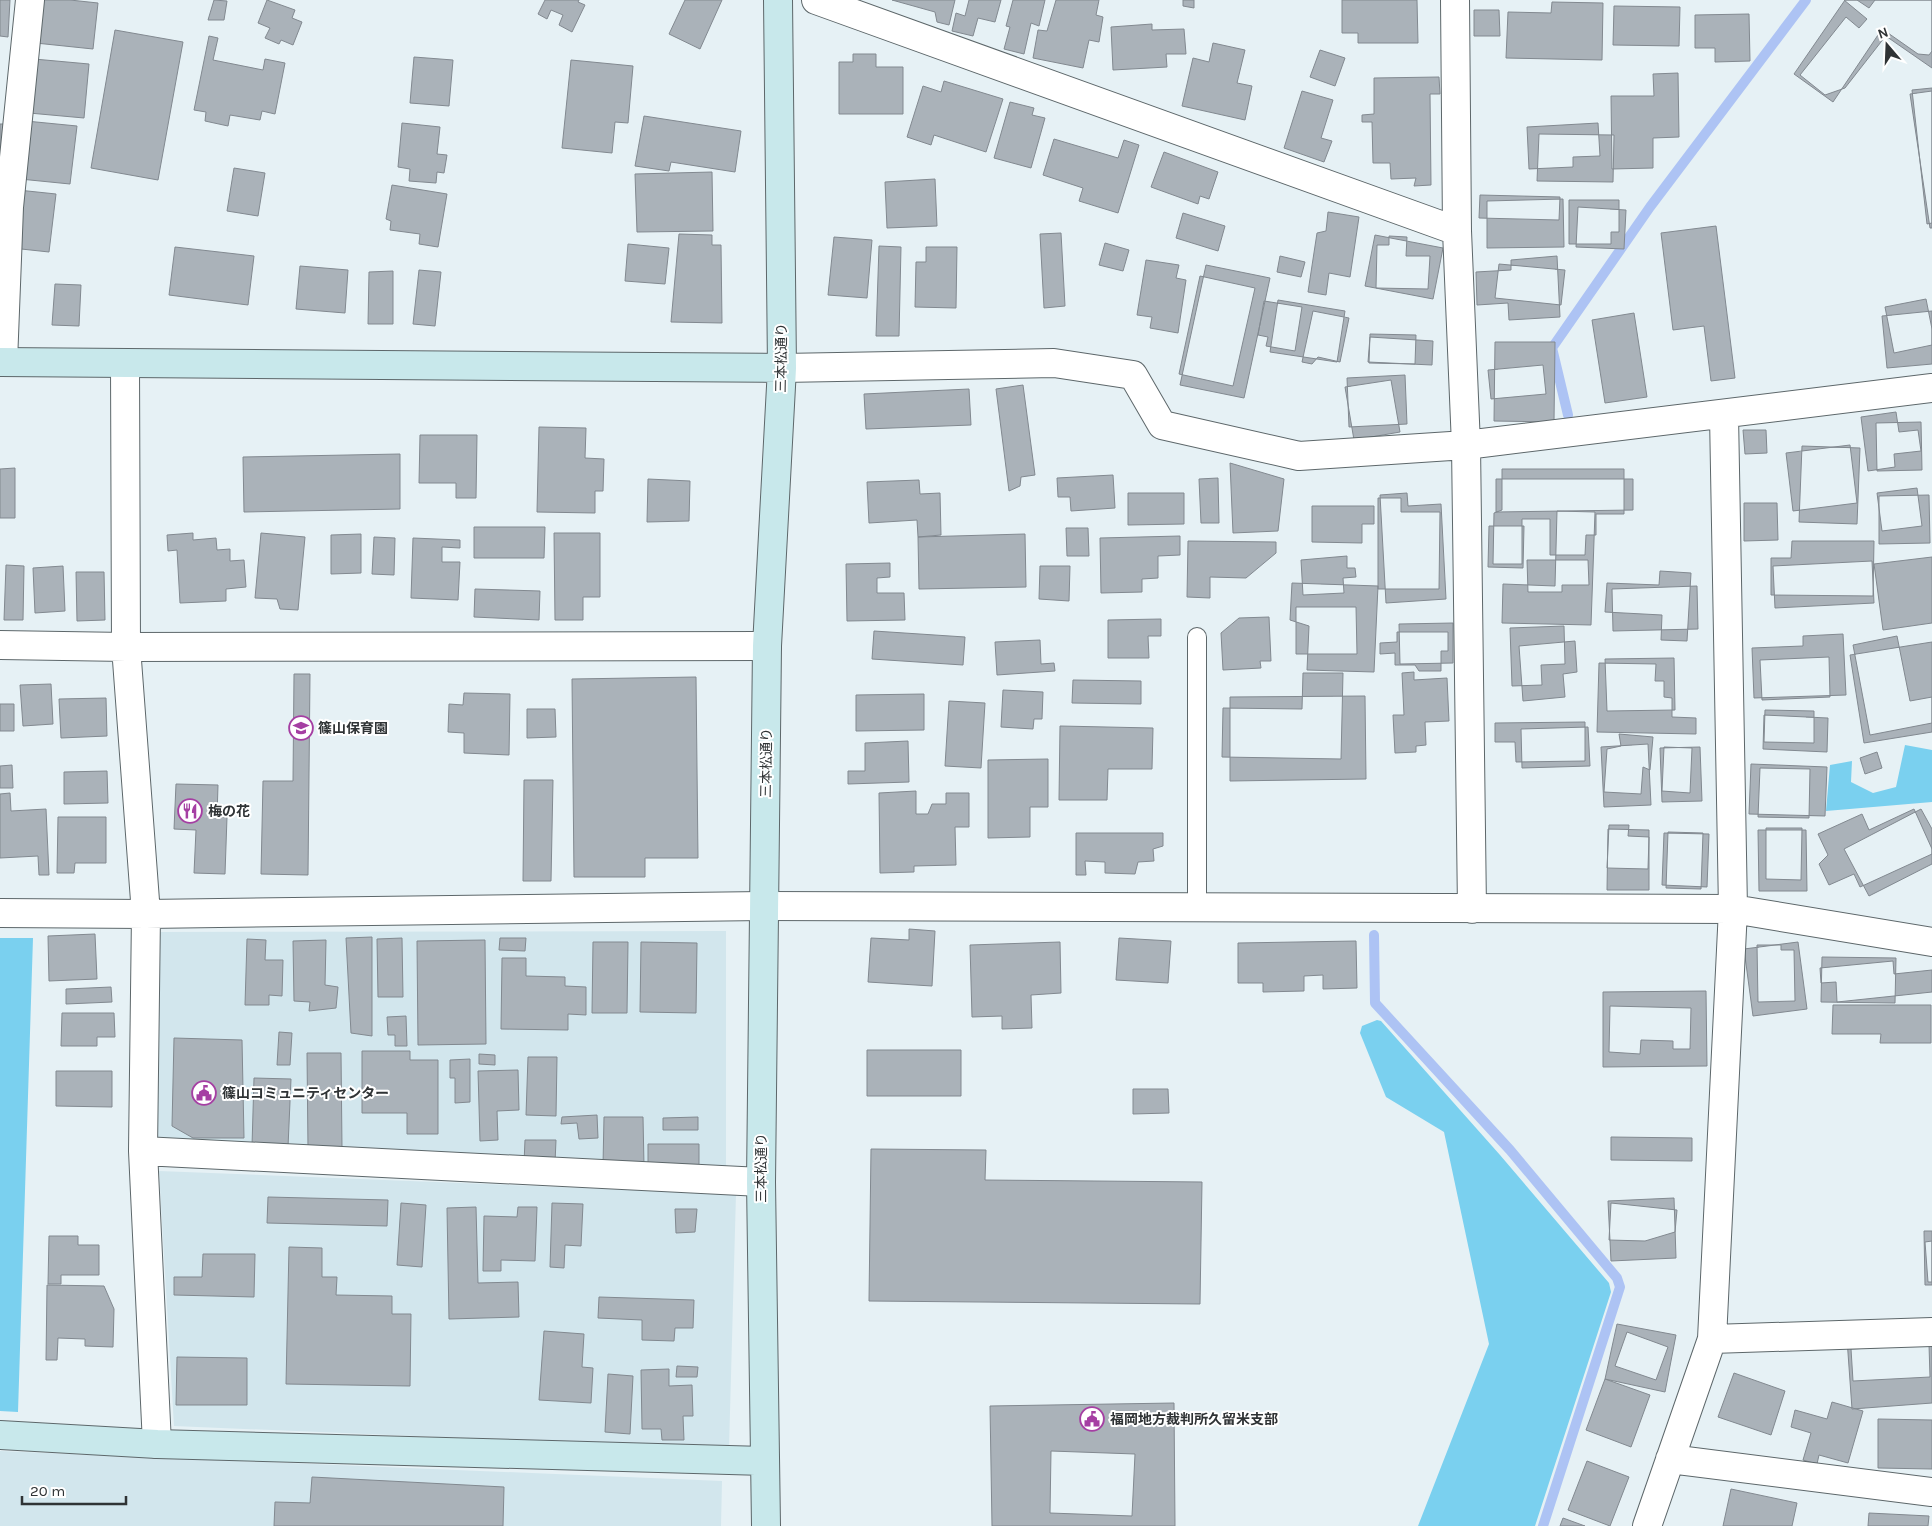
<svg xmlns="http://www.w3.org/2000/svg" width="1932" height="1526" viewBox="0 0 1932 1526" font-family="Karla,'Noto Sans JP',sans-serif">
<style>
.built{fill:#d2e6ed}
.green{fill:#7ad0ef}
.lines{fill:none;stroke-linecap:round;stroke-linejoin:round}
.stream{stroke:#adc3f4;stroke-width:10}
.building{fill:#aab2b9;stroke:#828990;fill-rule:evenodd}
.lane-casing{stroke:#5d676a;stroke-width:20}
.street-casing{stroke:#5d676a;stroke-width:30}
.secondary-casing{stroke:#5d676a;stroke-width:30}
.lane{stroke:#fff;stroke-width:18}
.street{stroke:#fff;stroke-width:28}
.secondary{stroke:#c8e8eb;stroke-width:28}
.labels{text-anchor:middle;stroke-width:4;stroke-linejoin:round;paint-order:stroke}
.street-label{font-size:14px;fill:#2f3335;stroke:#fff}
.poi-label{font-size:14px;font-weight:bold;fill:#2f3335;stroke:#fff;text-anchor:start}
</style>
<rect width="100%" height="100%" fill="#e6f1f5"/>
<!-- built -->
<path class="built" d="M726,931V1168L157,1138L160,932Z
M159,1171L736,1194L729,1449L174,1426Z
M0,1451L722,1481L721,1526H0Z"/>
<!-- green -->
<path class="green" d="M1905,745L1932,750V802L1826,811L1830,765L1852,761L1851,782L1873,793L1896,787Z
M0,938H33L18,1412L0,1411Z
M1377,1020L1381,1021L1500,1155L1609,1283L1611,1292L1535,1526H1418L1489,1344L1444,1132L1386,1097L1360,1033L1362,1026Z"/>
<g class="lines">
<!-- stream -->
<path class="stream" d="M1568,415L1552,348L1650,207L1806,0
M1374,935L1375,1003L1510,1150L1617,1278L1620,1287L1543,1526"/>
</g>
<!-- building -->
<path class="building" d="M0,0H10L8,37L0,36Z
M31,0H70L98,3L93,49L26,42Z
M214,0L227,1L224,20H208Z
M267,0L295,10L292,18L302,22L293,45L281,40L279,44L265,38L270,28L258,23Z
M545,0H579L578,2L585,5L572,32L559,25L563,15L551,10L547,19L538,14Z
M685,0H722L700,49L669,34Z
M892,0H955L949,25L937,22L935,12Z
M969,0H1001L995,22L978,18L973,36L952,31L956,13L965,16Z
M1013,0H1045L1039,26L1031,23L1024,54L1004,49L1010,27L1006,26Z
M1056,0H1099L1096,15L1103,17L1099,42L1089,40L1083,68L1033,58L1038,30L1047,31Z
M1183,0H1194V8L1183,6Z
M1342,0H1417L1418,43H1358V33H1342Z
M1845,0H1857L1869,8L1875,0H1932V68L1880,32L1833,102L1794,74Z
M1932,0V51L1929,55L1918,54L1888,33L1845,88L1825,95L1800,75L1846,17L1859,28L1867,19L1844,0Z
M1552,2L1603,3L1602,60L1506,58L1508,12L1551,13Z
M1614,6L1680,7L1679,46L1613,45Z
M1474,10H1499L1500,36H1474Z
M1749,14L1750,61L1715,62V48H1695V15Z
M1152,24V30L1184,29L1186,54H1166L1167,67L1113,70L1111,27Z
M115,30L183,42L158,180L91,168Z
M209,36L218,38L213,60L263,70L265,59L285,63L275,114L262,111L260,120L230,115L228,126L205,121L206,112L194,110Z
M1213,43L1245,50L1237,83L1252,86L1245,120L1182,106L1193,58L1209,62Z
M1320,50L1345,58L1335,86L1310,77Z
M853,54H876V67H903V114H839V62H853Z
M414,57L453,60L449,106L410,103Z
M34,59L89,64L84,118L29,113Z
M571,60L633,66L628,123L615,122L612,153L562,148Z
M1678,73L1679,137L1653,138V168L1612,169L1611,96H1654L1653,74Z
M1439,77L1440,94H1430L1431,185L1414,186L1416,178L1391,179L1390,163H1373L1372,122H1362V115L1374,114V78Z
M944,81L1003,99L986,152L934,135L931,145L907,137L923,86L941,92Z
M1932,88V223L1927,224L1912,90Z
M1302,91L1333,100L1321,138L1332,141L1324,162L1284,148Z
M1932,91V228H1930L1910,94Z
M1010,102L1034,108L1032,115L1045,118L1031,168L994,158Z
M644,116L741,131L735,172L671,162L669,171L635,166Z
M26,121L77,126L70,184L20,179Z
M402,123L440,127L437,154L447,155L444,173L437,172L436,183L409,181L410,169L398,167Z
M1598,123L1600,156L1573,157V167L1529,169L1527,127Z
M0,124H4L0,171Z
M1539,134L1614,135L1613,182L1537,181Z
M1054,139L1118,158L1124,140L1139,145L1118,213L1079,201L1083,188L1043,175Z
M1164,152L1218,172L1209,199L1200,196L1198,204L1151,187Z
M234,168L265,173L258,216L227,211Z
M712,172L713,231L637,232L635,174Z
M935,179L937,226L887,228L885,182Z
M392,185L447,194L438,247L419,244L420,234L390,230L391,221L386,219Z
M18,190L56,194L49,252L12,248Z
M1480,195L1560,197L1559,220L1479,218Z
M1563,199L1564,247L1487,248V201Z
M1569,200H1619V232H1611V244H1569Z
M1578,207L1626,210L1624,249L1576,247Z
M1328,212L1359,217L1350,277L1329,273L1326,295L1308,292L1317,233L1326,231Z
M1183,213L1225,226L1218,251L1176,238Z
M1716,226L1735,378L1711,381L1704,326L1673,330L1661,233Z
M1061,233L1065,306L1044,308L1040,234Z
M679,234L712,235V245H721L722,323L671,322Z
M1375,235L1443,248L1433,299L1365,286Z
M1389,236L1407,237L1406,256H1430L1428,289L1376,288L1377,245H1389Z
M834,237L872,240L867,298L828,295Z
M1105,243L1129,250L1123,271L1099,265Z
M628,244L669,248L665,284L625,281Z
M879,246L901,247L899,336H876Z
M175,247L254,256L248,305L169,295Z
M926,247H957L956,308L915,307L916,262H926Z
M1280,256L1305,262L1301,277L1277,272Z
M1557,256L1560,317L1509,320L1508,303L1477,305L1476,272L1511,270V260Z
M1146,260L1179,265L1176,278L1186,280L1178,333L1150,328L1152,317L1137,315Z
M1499,264L1565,270L1561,305L1495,298Z
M1206,265L1270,278L1244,398L1180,385Z
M300,266L348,270L345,313L296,309Z
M419,270L441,272L435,326L413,324Z
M393,271V324H368L369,272Z
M1200,276L1255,288L1233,386L1179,374Z
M55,284L81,285L79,326L52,325Z
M1926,299L1932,329V345L1894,353L1885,307Z
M1278,300L1345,311L1337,362L1270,352Z
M1264,301L1302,307L1295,351L1266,346L1268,337L1258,335Z
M1313,311L1349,318L1340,362L1318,357L1312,364L1302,362Z
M1932,311V364L1887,368L1882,316Z
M1634,313L1647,397L1605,403L1592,320Z
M1370,334L1416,335L1415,364L1369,363Z
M1370,337L1433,341L1432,365L1368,362Z
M1495,342H1555L1554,422L1494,421Z
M1543,365L1546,394L1491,399L1488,370Z
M1405,375L1407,424L1349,427L1347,378Z
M1391,380L1400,432L1354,440L1345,387Z
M1023,385L1035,475L1021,477L1020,486L1009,491L996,389Z
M969,389L971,425L866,429L864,394Z
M1896,412L1899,432L1918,430L1921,451L1894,454L1895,467L1868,471L1861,417Z
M1921,422L1922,470L1877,471L1876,423Z
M539,427L586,428L585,458L604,459L603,491H595V513L537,512Z
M1743,430H1766L1767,453L1745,454Z
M420,435H477L476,498H456V483H419Z
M1850,445L1857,503L1793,511L1786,453Z
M1802,446L1860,448L1857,524L1799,522Z
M400,454V509L244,512L243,457Z
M1230,463L1284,479L1278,531L1233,533Z
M15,468V518H0V469Z
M1502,469H1624V514H1596V535H1586L1585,555H1550V519H1522V564H1493L1494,513L1502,510Z
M1113,475L1115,508L1071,511L1070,497H1058L1057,478Z
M1218,478L1219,523H1201L1199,479Z
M648,479L690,481L689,521L647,522Z
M1496,479H1633V510L1496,512Z
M919,480L920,494L940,493L941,535L918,537L917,520L869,523L867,482Z
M1917,488L1922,526L1882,531L1877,493Z
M1128,493H1184V524L1128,525Z
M1407,493L1408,506L1441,504L1446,599L1386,603L1380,495Z
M1929,495L1930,543L1879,544V496Z
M1378,498H1401V512H1440L1439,589H1378Z
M1744,503H1777L1778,540L1744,541Z
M1312,506H1374V524H1362V543L1312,542Z
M1557,511L1595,512L1591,625L1502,623L1503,584L1555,586Z
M1489,526H1524L1523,568L1488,567Z
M474,527H545L544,558H474Z
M1066,528H1088L1089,556H1067Z
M193,533V540L216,538L217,550L230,549V561L244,560L246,587L226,589V601L180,603L177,550L168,551L167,535Z
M261,533L305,537L298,610L280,609L277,599L255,598Z
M554,533H600V597H583V620H555Z
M361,534V573L331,574V535Z
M1025,534L1026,587L919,589L918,537Z
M1180,536V555L1158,556V578L1142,579V592L1101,593L1100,538Z
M374,537L395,538L394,575L372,574Z
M413,538L460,540V548L442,547V562H460L458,600L411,598Z
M1188,541L1276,542V553L1246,578L1210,577V598L1187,597Z
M1792,541H1874L1873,596L1771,595V558H1791Z
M1347,556V568H1355L1356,577L1343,578L1344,593L1303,595L1301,560Z
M1932,557V623L1883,630L1874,564Z
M1527,560H1588L1589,585H1562V592H1528Z
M1872,561L1874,603L1775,608L1773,566Z
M890,563V577L877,578V593H904L905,620L847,621L846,564Z
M6,565L24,566L23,620H4Z
M63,566L65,611L35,613L33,568Z
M1040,566H1070L1069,601L1039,599Z
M1660,571L1691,573L1687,641L1661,640L1662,615L1605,612L1607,583L1659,585Z
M76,572H104L105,620L77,621Z
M1292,583L1378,586L1374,672L1307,670L1309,626L1290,620Z
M1697,586L1698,629L1613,631L1612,589Z
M475,589L540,591L539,620L474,617Z
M1296,607H1356L1357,654H1296Z
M1269,617L1271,661H1260L1261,668L1223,670L1221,633L1239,618Z
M1161,619V636H1148L1149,658H1108V620Z
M1453,623V663L1400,664L1399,624Z
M1564,626L1565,664L1541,665L1542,685L1512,686L1510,628Z
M874,631L965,637L963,665L872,659Z
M1397,632H1448V651H1441V671H1419L1415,665H1395V653L1380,654V643L1397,642Z
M1843,634L1846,695L1754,698L1752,648L1803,646V636Z
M1897,636L1910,701L1932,697V723L1870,735L1853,645Z
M1040,640L1041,664L1054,663L1055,671L997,675L995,642Z
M1575,641L1577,672L1563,674L1565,697L1523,701L1519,646Z
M1932,642V732L1864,743L1850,655Z
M1829,657L1830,697L1762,700L1760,660Z
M1674,658L1675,710L1607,711L1605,659Z
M1599,663L1656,664L1655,681H1664V697L1672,698V717L1696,718V734L1597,732Z
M1414,672V680L1447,678L1449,721L1425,722L1426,745L1416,746V752L1395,753L1393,715H1404L1402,673Z
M1303,673H1343L1341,759L1222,757L1223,708L1302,709Z
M294,674H310L308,875L261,874L263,781H293Z
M696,677L698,858H645V877H574L572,679Z
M1073,680L1141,681V704L1072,703Z
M51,684L53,724L23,726L20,685Z
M1003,690L1043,692L1042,719H1034L1033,729L1001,727Z
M464,693L510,694L509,755L464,753V733L448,732L449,704L463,705Z
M924,694V730L856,731V695Z
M1365,696L1366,779L1230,781V697Z
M106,698L107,736L61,738L59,699Z
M949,701L985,703L981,768L945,766Z
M0,704H14V731H0Z
M527,709H555L556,737L527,738Z
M1765,710L1814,711V743L1764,742Z
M1764,715L1828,718L1827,752L1763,749Z
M1585,722V761L1516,762L1515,742H1495V723Z
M1060,726L1153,728L1152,769H1108L1107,800H1059Z
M1588,727L1590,766L1522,768L1521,729Z
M1619,734L1653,737L1650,770L1643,767L1641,794L1604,792L1607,749L1621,746Z
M908,741L909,782L848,784V771H865V743Z
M1648,744L1651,805L1604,807L1601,747Z
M1664,747L1692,748L1690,793L1662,791Z
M1700,747L1702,801L1662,802L1660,748Z
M1877,752L1882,768L1865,774L1860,758Z
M1048,759V807H1030V837L988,838V760Z
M1751,764L1827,767L1825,816L1749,814Z
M12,765L13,788H0V766Z
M1760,768L1810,769L1809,818L1758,817Z
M107,771L108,803L64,804V772Z
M524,780H553L551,881H523Z
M176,784L218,785L217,817H227L225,874L194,873L196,830L174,829Z
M916,791V814H928L932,804H946V793H969V827H955L956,865L914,866V872L880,873L879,793Z
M10,793L11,811L46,809L49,875H39L38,856L0,858V794Z
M1914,809L1932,849V854L1860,887L1854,874L1829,885L1819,864L1828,855L1818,834L1862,814L1869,830Z
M1921,809L1932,829V864L1869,896L1844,849Z
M58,817H106V863H75L74,873H57Z
M1609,825H1629L1628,836L1649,837L1648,869L1607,868Z
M1766,828H1802L1801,880L1766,879Z
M1608,829L1649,830V890H1607Z
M1758,830H1806L1807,891H1759Z
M1668,832L1703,833L1701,889L1666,888Z
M1076,833H1163V846L1153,849L1154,861L1138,862L1135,874L1105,873V862L1085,861L1086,875H1076Z
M1664,833L1709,834L1707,887L1662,885Z
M909,929L935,931L932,986L868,982L871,938L909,940Z
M95,934L97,979L49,981L48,936Z
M372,937V1036L351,1033L346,938Z
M402,938L403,997H378L377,939Z
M500,938H526L525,951L499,950Z
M1119,938L1171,941L1168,983L1116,980Z
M247,939L266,940L265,960H283L282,996L269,995V1005H245Z
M326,940L325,985L338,987L336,1008L309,1011L310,1002L294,1001L293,941Z
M485,940L486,1044L418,1045L417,941Z
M1356,941L1357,988L1323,989V975L1304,976V991L1263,992V983H1238V943Z
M593,942H628L627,1013H592Z
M641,942L697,943L696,1013L640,1012Z
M1060,942L1061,993L1031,995L1032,1028L1002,1029V1016L972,1017L970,945Z
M1798,942L1807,1009L1753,1016L1744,949Z
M1757,945H1781V950H1794L1795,1001L1758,1002Z
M1822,957L1896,958L1895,1003L1821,1002Z
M502,958H526V976L565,977V986L586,987V1015L568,1014V1030L501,1029Z
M1893,961L1894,974L1932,970V992L1837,1002L1836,982L1821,983L1820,968Z
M111,987L112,1002L66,1004V989Z
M1706,991L1707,1066L1603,1067V992Z
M1833,1005H1931V1043H1880L1881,1034H1832Z
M1610,1006L1691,1008L1690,1049H1673V1041L1641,1040L1640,1054L1609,1052Z
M62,1013H114L115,1037H97V1046H61Z
M406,1016L407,1046H395V1035H388L387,1017Z
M279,1032L292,1033L290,1065H277Z
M174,1038L242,1040L244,1138H193L172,1126Z
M867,1050H961V1096H867Z
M362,1051H410V1060H438V1134H407V1113H362Z
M307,1053H341L342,1148H308Z
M479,1054L495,1055V1065L479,1064Z
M528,1057H557L556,1116L526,1115Z
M470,1059V1102L455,1103V1078H450V1060Z
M518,1070L519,1110L497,1111L498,1140L480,1141L478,1071Z
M56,1071H112V1107L56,1106Z
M254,1078L291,1079L288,1147L252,1146Z
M1133,1089H1168L1169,1113L1133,1114Z
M597,1115L598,1138L579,1139L577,1123L561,1124L562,1117Z
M604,1117H643L644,1166L603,1165Z
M698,1117V1130H663V1118Z
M1611,1137L1692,1138V1161L1611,1160Z
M525,1140H556L555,1163H524Z
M648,1144H699V1167H648Z
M871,1149L986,1150L985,1180L1202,1182L1200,1304L869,1301Z
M268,1197L388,1200L387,1226L267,1223Z
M1674,1198L1676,1258L1611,1261L1608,1201Z
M401,1203L426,1205L422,1267L397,1265Z
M552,1203L583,1204L581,1246L565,1245L564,1268L550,1267Z
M1611,1203L1677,1210L1675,1232L1645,1241L1609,1240Z
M476,1207L478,1283L518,1282L519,1317L449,1319L447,1208Z
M518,1207H537L535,1261L501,1260V1271H483L484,1216L517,1217Z
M675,1209H697L695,1232L676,1233Z
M1924,1231H1932V1285H1925Z
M49,1236H78V1245H99V1275H61V1284H48Z
M1932,1241V1282H1928L1925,1242Z
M289,1247L322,1248V1277H337L336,1295L392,1296V1314H411L410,1386L286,1384Z
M203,1254H255L254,1297L174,1295V1277H202Z
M47,1285L104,1286L114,1309L113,1347L85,1346V1339L58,1338L57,1360H46Z
M599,1297L694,1300L693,1328H675L674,1341L642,1340V1320L598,1318Z
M1617,1324L1676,1335L1665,1392L1605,1379Z
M544,1331L584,1334L582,1367L593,1368L591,1403L539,1400Z
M1627,1332L1668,1347L1656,1380L1615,1366Z
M1932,1333V1403L1852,1409L1847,1339Z
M1929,1345L1930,1377L1853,1381L1851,1349Z
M177,1357L247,1358V1405H176Z
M677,1366L698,1367L697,1377H676Z
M669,1369V1386L692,1385L693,1416H683L684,1440H662L661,1429H642L641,1370Z
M1734,1373L1785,1391L1771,1435L1718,1417Z
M608,1374L633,1376L630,1434L605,1432Z
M1605,1379L1650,1395L1631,1447L1586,1430Z
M1832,1402L1863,1411L1848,1463L1819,1455L1817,1464L1803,1460L1811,1433L1791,1427L1795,1410L1827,1419Z
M1174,1403L1175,1526H992L990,1406ZM1051,1451L1135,1454L1132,1516L1050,1513Z
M1878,1419L1932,1420V1469L1878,1468Z
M1587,1461L1629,1477L1610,1526L1568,1510Z
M312,1477L504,1487L503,1526H274L275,1502L310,1503Z
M1731,1489L1797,1503L1792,1526H1723Z
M1869,1513L1929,1516L1928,1526H1868Z
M1563,1518L1585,1526H1560Z"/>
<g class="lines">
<!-- lane casing -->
<g class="lane-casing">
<path id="lane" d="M1197,637V908"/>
</g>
<!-- street casing -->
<g class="street-casing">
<path id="street" d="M816,0L1457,231
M1455,0L1457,231L1466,445L1472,909
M3,362L9,207L30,0
M125,364L126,647L146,914L143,1151L157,1444
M782,368L1054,363L1133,375L1162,425L1299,456L1466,445L1932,388
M0,645L126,647L767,646
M0,913L146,914L763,906L1733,909L1932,942
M143,1151L761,1182
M1712,1339L1932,1332
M1670,1459L1932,1492
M1647,1526L1712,1339L1733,909L1724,415"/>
</g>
<!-- secondary casing -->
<g class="secondary-casing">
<path id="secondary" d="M0,362L782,368
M0,1435L157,1444L765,1461
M766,1526L761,1182L767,646L782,368L778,0"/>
</g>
<!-- lane -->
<use href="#lane" class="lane"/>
<!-- street -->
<use href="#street" class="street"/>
<!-- secondary -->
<use href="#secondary" class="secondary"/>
</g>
<!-- icons -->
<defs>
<g id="school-ring" transform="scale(1.25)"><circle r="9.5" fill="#fff" stroke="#a53fa3" stroke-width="1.5"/><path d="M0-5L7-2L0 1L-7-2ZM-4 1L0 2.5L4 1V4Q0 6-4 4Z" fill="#a53fa3"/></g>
<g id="restaurant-ring" transform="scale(1.25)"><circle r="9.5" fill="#fff" stroke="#a53fa3" stroke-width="1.5"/><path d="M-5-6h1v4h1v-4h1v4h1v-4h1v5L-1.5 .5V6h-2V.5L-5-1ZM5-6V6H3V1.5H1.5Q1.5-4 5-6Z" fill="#a53fa3"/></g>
<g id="civic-ring" transform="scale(1.25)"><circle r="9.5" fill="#fff" stroke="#a53fa3" stroke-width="1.5"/><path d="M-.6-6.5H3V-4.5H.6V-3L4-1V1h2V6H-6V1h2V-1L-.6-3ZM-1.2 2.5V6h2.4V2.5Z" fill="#a53fa3"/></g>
</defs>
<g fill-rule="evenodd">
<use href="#school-ring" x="301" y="728"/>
<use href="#restaurant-ring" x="190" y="811"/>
<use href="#civic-ring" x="204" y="1093"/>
<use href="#civic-ring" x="1092" y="1419"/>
</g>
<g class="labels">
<!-- street labels -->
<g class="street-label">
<text transform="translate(781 358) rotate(-89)" y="5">三本松通り</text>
<text transform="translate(766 763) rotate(-89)" y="5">三本松通り</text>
<text transform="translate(761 1168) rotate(-90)" y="5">三本松通り</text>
</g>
<!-- poi labels -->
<g class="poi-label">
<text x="318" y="733">篠山保育園</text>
<text x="208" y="816">梅の花</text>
<text x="222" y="1098">篠山コミュニティセンター</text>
<text x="1110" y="1424">福岡地方裁判所久留米支部</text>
</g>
</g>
<!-- north arrow -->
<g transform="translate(1887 45) rotate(341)" stroke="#ffffff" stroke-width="4" paint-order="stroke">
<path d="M0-4L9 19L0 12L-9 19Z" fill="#2f3335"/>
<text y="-8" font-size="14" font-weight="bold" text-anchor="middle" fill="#2f3335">N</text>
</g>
<!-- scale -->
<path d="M22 1496v8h104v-8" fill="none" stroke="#2f3335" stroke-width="2.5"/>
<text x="30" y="1496" font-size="15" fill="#2f3335" stroke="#ffffff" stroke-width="4" paint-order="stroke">20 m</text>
</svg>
